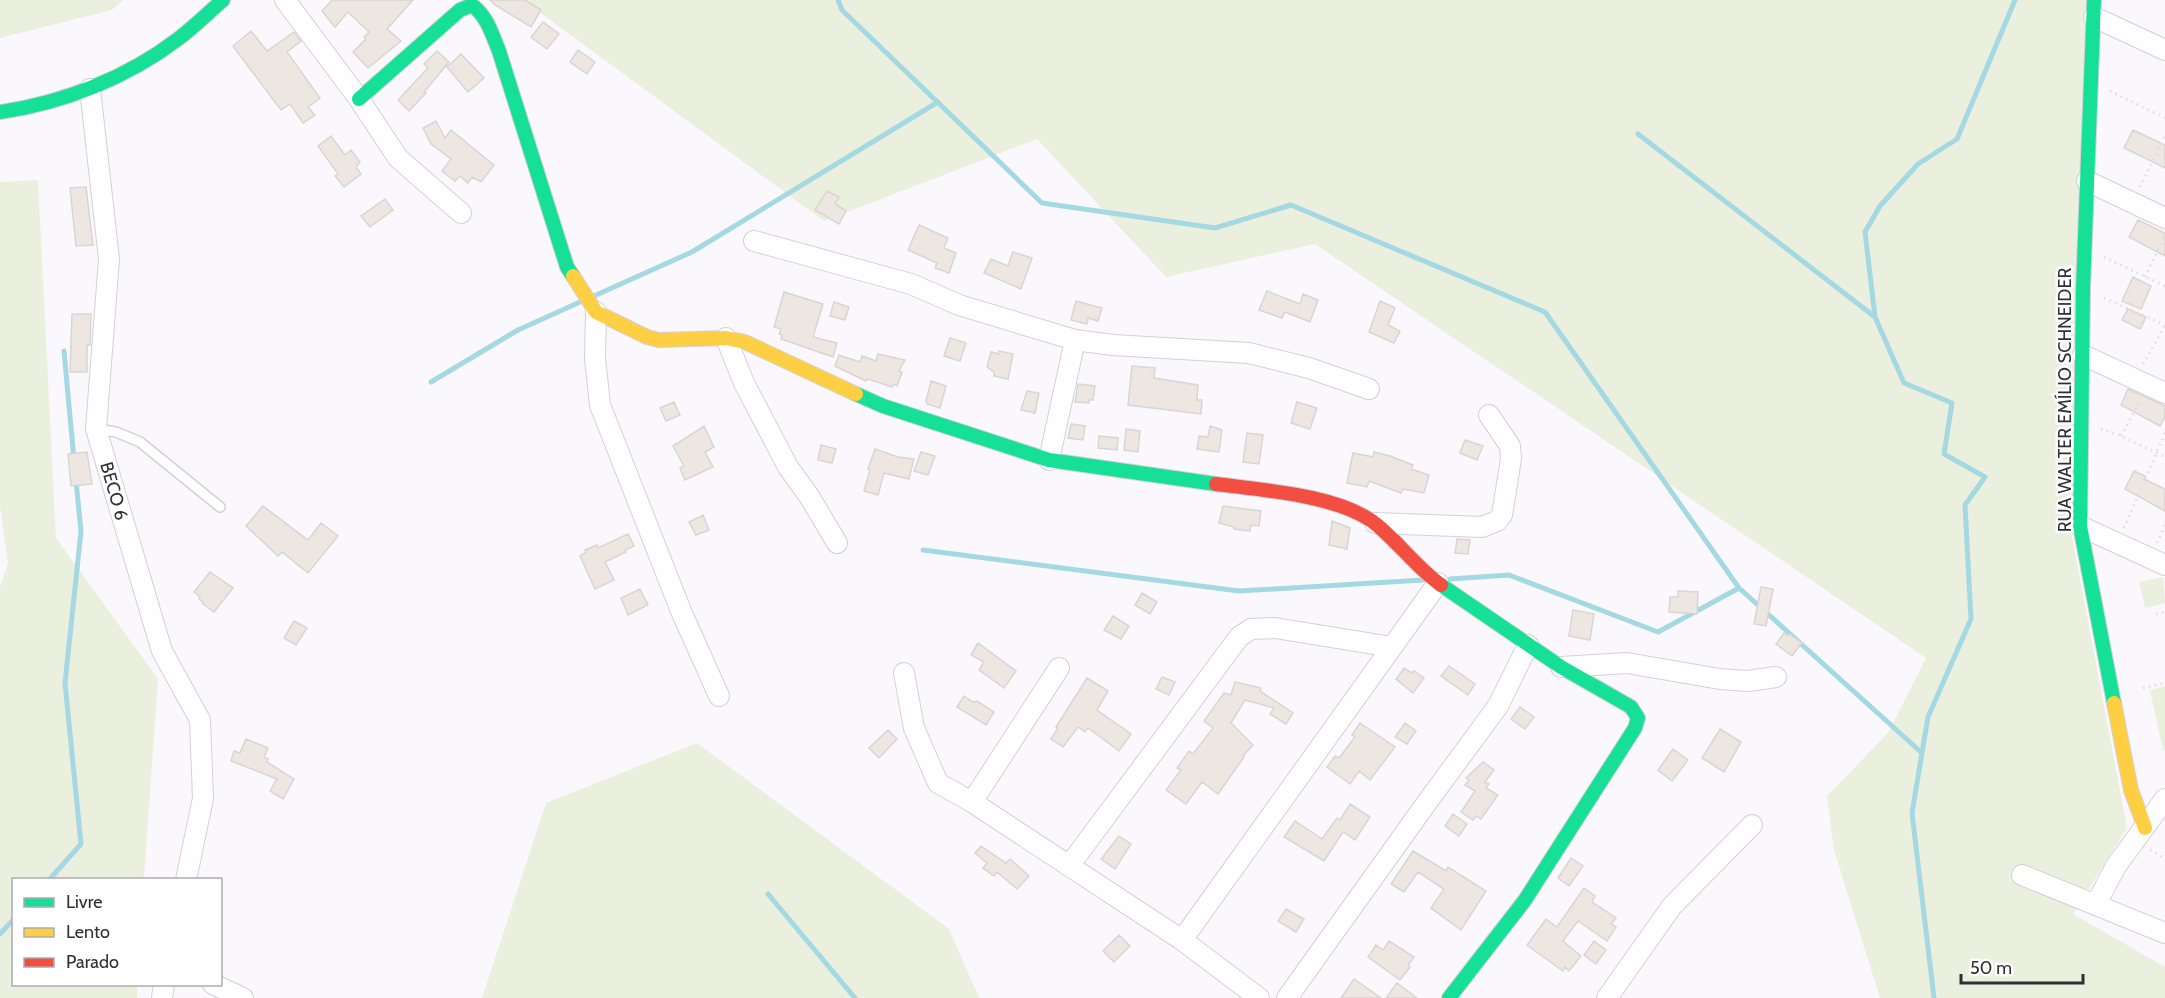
<svg xmlns="http://www.w3.org/2000/svg" width="2165" height="998" viewBox="0 0 2165 998" font-family="Cabin,sans-serif">
<style>
.green{fill:#ebefdd}
.lines{fill:none;stroke-linecap:round;stroke-linejoin:round}
.stream{stroke:#a4d9e4;stroke-width:5}
.building{fill:#eee6e0;stroke:#d8d5d4;stroke-width:1.5}
.lane-casing{stroke:#d3d1d6;stroke-width:12}
.street-casing{stroke:#d3d1d6;stroke-width:22}
.fast-casing{stroke:#d3d1d6;stroke-width:16}
.slow-casing{stroke:#d3d1d6;stroke-width:16}
.jam-casing{stroke:#d3d1d6;stroke-width:16}
.path{stroke:#dfdee0;stroke-width:3;stroke-dasharray:1.5 4.5;stroke-linecap:butt}
.lane{stroke:#fefeff;stroke-width:9}
.street{stroke:#fefeff;stroke-width:20}
.fast{stroke:#16e098;stroke-width:14}
.slow{stroke:#ffcf43;stroke-width:14}
.jam{stroke:#f24e42;stroke-width:14}
.labels{text-anchor:middle;stroke-width:5;stroke-linejoin:round;paint-order:stroke}
.street-label{font-size:18px;fill:#312f35;stroke:#fff}
</style>
<rect width="100%" height="100%" fill="#faf8fc"/>
<!-- green -->
<path class="green" d="M0,0H123L112,10L0,38Z
M523,0H2086L2071,531L2127,828L2073,914L2165,967V998H1880L1834,850L1827,796L1888,733L1926,658L1315,244L1166,277L1037,139L824,221Z
M38,180L56,538L158,679L144,879L14,880V984L137,985V998H0V587L8,563L0,506V182Z
M2163,577L2165,603L2145,608L2139,582Z
M2165,686V750L2163,751L2150,690Z
M697,743L949,929L979,998H482L546,803Z"/>
<g class="lines">
<!-- stream -->
<path class="stream" d="M838,0L842,10L1042,203L1215,228L1291,205L1545,312L1739,588L1922,753
M1638,134L1875,317
M594,296L692,252L938,102
M64,351L74,460
M431,382L518,330L580,302
M923,550L1239,591L1423,580
M1450,579L1509,575L1658,632L1739,588
M49,880L81,844L65,683L81,531L76,481
M768,894L855,998
M0,934L14,919
M1934,998L1912,813L1928,717L1971,619L1965,505L1985,477L1944,454L1952,403L1904,383L1875,317L1865,232L1880,206L1918,164L1957,139L2015,0"/>
</g>
<!-- building -->
<path class="building" d="M332,0H413L387,29L401,41L368,68L353,52L366,39L364,37L369,32L348,12L335,27L322,11Z
M490,0H525L541,10L531,27L495,5Z
M543,22L559,34L547,49L531,37Z
M251,31L267,51L294,32L301,41L287,52L320,98L308,107L315,115L303,123L290,104L281,110L233,46Z
M578,50L595,62L587,74L570,62Z
M437,51L449,62L424,92L426,93L409,111L398,100L428,68L424,64Z
M461,54L484,78L468,92L447,67Z
M436,121L445,138L451,130L494,165L481,182L472,177L468,183L460,176L455,181L442,171L451,159L431,144L423,128Z
M2133,130L2165,145V168L2124,148Z
M331,136L345,155L351,150L360,162L356,167L361,174L344,187L335,176L338,174L318,146Z
M86,187L93,245L76,246L70,188Z
M827,191L839,197L835,204L846,211L839,224L815,210Z
M385,199L393,210L370,227L361,216Z
M2138,220L2165,233V256L2129,237Z
M919,225L948,238L944,248L956,253L949,273L935,268L937,263L908,250Z
M1013,252L1032,258L1021,289L984,273L991,259L1008,266Z
M2133,277L2151,286L2141,309L2122,301Z
M1267,291L1300,304L1303,294L1318,300L1310,322L1285,312L1282,318L1259,310Z
M784,292L823,304L813,337L837,343L833,357L781,339L782,335L779,334L781,329L774,327Z
M1076,301L1102,308L1098,321L1088,318L1087,324L1071,320Z
M1380,301L1395,308L1388,325L1400,331L1394,343L1369,332Z
M834,302L849,307L845,320L830,316Z
M2128,309L2146,317L2140,329L2122,320Z
M72,314H91L90,345H87V372H70Z
M950,338L966,343L960,361L944,356Z
M999,351L1013,354L1008,379L994,376V372L987,367L991,352L999,354Z
M878,354L905,360L899,371L902,372L897,386L893,384L892,387L868,379L866,381L835,366L839,355L860,362L862,356L876,361Z
M1132,366L1155,368L1154,378L1198,385L1197,400H1202L1201,414L1128,405Z
M931,381L946,386L940,408L927,404L926,401Z
M1078,384L1095,386L1093,400H1089V403L1075,402Z
M2128,389L2165,406V417L2160,426L2121,405Z
M1027,391L1039,393L1035,413L1021,410Z
M674,402L680,415L666,421L660,408Z
M1297,402L1317,408L1310,429L1291,423Z
M1071,424L1085,426L1083,440L1068,438Z
M704,426L714,447L705,452L713,467L685,480L680,468L684,466L673,446Z
M1210,426L1222,430L1219,452L1197,449L1199,436L1208,437Z
M1126,429L1140,431L1138,452L1124,450Z
M1247,433L1263,435L1259,464L1243,462Z
M1099,436L1118,438L1117,450L1098,448Z
M1465,440L1483,446L1477,460L1460,453Z
M821,445L836,449L832,463L818,460Z
M875,449L898,457L914,459L909,479L884,473L878,495L864,491L870,470L868,469Z
M87,452L92,484L71,486L68,454Z
M921,452L935,456L928,475L914,471Z
M1374,452L1390,456L1413,465L1411,469L1429,475L1424,493L1403,489L1401,493L1369,481L1367,487L1347,483L1353,453L1373,457Z
M2134,471L2145,476L2144,479L2165,489V511L2125,489Z
M263,506L308,540L321,523L338,536L308,573L282,552L278,556L246,526Z
M1223,506L1261,511L1259,526L1251,525L1250,531L1234,529V527L1219,523Z
M703,515L709,530L696,535L689,522Z
M1332,521L1350,528L1347,549L1329,545Z
M628,534L634,546L625,550L626,552L605,562L614,580L595,589L580,556L586,552L585,550L597,545L598,548Z
M1457,539L1470,540L1468,554L1455,553Z
M210,572L233,588L214,612L202,603L203,602L199,599L200,597L194,592Z
M1761,587L1773,589L1766,626L1754,624Z
M640,589L648,605L628,615L621,598Z
M1678,591L1698,592L1697,614L1669,612L1670,597H1678Z
M1142,593L1157,602L1150,614L1135,605Z
M1573,610L1594,614L1590,640L1569,636Z
M1113,616L1129,626L1121,639L1104,630Z
M294,621L307,628L296,645L284,638Z
M1784,633L1787,636L1789,634L1802,643L1792,656L1776,644Z
M978,643L1016,671L1004,688L979,670L984,662L971,655Z
M1449,666L1475,684L1468,695L1441,676Z
M1404,668L1412,673L1414,671L1424,678L1413,693L1396,679Z
M1162,677L1175,682L1169,695L1156,689Z
M1087,678L1108,691L1097,710L1131,734L1119,751L1088,728L1085,732L1078,727L1063,747L1051,739L1058,728L1056,727Z
M1235,682L1261,688L1260,691L1293,713L1286,724L1270,714L1274,708L1245,700L1231,723L1253,745L1243,756L1244,757L1218,794L1202,782L1186,804L1166,790L1181,770L1177,768L1189,751L1193,754L1213,728L1204,721L1224,693L1231,695Z
M964,696L973,702L977,701L994,712L986,725L957,707Z
M1520,707L1534,717L1525,729L1511,719Z
M1360,723L1395,747L1370,780L1359,771L1350,784L1327,767L1335,756L1339,758L1355,737L1352,735Z
M1405,723L1416,731L1407,744L1395,737Z
M1720,729L1741,742L1724,772L1702,758Z
M888,730L897,739L879,758L869,748Z
M246,739L268,748L264,757L268,759L267,762L294,779L283,799L270,791L277,779L231,761L234,751L240,753Z
M1673,749L1688,760L1672,781L1658,770Z
M1483,762L1494,770L1485,782L1489,784L1486,788L1498,795L1481,819L1476,816L1473,820L1461,812L1475,791L1465,785L1469,780L1466,778Z
M1350,804L1370,817L1355,840L1343,832L1324,861L1284,837L1295,821L1322,839L1337,818L1340,820Z
M1453,814L1467,824L1459,836L1445,826Z
M1119,836L1131,844L1115,869L1101,859Z
M981,846L1006,863L1010,859L1029,876L1017,889L997,872L994,876L983,868L987,863L975,853Z
M1413,851L1446,871L1448,867L1486,891L1461,930L1431,908L1444,889L1418,872L1404,892L1391,884Z
M1571,858L1583,866L1569,886L1558,878Z
M1584,888L1595,896L1592,902L1616,918L1611,924L1616,927L1607,941L1578,921L1563,941L1581,956L1569,971L1565,967L1563,971L1527,945L1546,919L1557,927Z
M1286,909L1304,919L1296,932L1278,921Z
M1119,935L1130,946L1114,962L1103,951Z
M1389,941L1414,957L1408,965L1410,967L1400,980L1368,957L1376,945L1383,950Z
M1594,941L1606,950L1596,964L1584,955Z
M1354,979L1381,998H1341Z
M1397,983L1417,998H1386Z"/>
<g class="lines">
<!-- lane casing -->
<g class="lane-casing">
<path id="lane" d="M96,429L116,432L140,442L220,507"/>
</g>
<!-- street casing -->
<g class="street-casing">
<path id="street" d="M285,0L359,99L398,158L461,213
M2094,17L2165,50
M90,89L109,259L96,429L162,651L200,720L203,798L186,880
M2087,181L2165,218
M754,241L911,284L959,305L1075,340L1113,345L1249,353L1309,368L1369,389
M596,312L595,358L600,405L681,611L719,696
M726,338L744,383L788,467L809,496L837,543
M2083,355L2165,393
M1049,460L1075,340
M1375,523L1482,527L1497,521L1502,515L1511,459L1510,446L1489,415
M2080,526L2165,565
M1561,667L1627,663L1720,679L1748,681L1776,677
M904,673L914,728L938,783L972,802L1182,940L1259,998
M972,802L1059,668
M1069,866L1239,637L1251,629L1275,628L1392,647
M2022,875L2165,933
M2096,904L2116,866L2165,799
M1182,940L1438,583
M213,984L243,998
M162,998L164,984
M1287,998L1428,801L1498,706L1528,645
M1607,998L1672,906L1752,825"/>
</g>
<!-- fast casing -->
<g class="fast-casing">
<path id="fast" d="M2094,0L2083,289L2080,526L2114,703
M359,99L460,10L472,5C487,16 492,34 499,51L567,267L573,276
M0,112C63,103 127,78 178,39C194,27 208,13 223,0
M856,394L883,406L1049,460L1216,484
M1441,585L1561,667L1631,707L1638,718L1635,728L1525,900L1449,998"/>
</g>
<!-- slow casing -->
<g class="slow-casing">
<path id="slow" d="M573,276L596,312L647,337L659,340L726,338L745,342L856,394
M2114,703L2131,790L2145,828"/>
</g>
<!-- jam casing -->
<g class="jam-casing">
<path id="jam" d="M1216,484C1261,490 1341,495 1377,525C1399,543 1417,568 1441,585"/>
</g>
<!-- path -->
<path class="path" d="M2110,91L2165,118
M2140,187L2165,136
M2104,257L2165,286
M2145,277L2165,235
M2104,298L2165,325
M2143,364L2165,326
M2101,429L2121,436L2165,457
M2121,436L2140,401
M2124,528L2165,433
M2157,543L2165,525
M2156,614L2165,612
M2143,688L2165,683
M2150,850L2165,859"/>
<!-- lane -->
<use href="#lane" class="lane"/>
<!-- street -->
<use href="#street" class="street"/>
<!-- fast -->
<use href="#fast" class="fast"/>
<!-- slow -->
<use href="#slow" class="slow"/>
<!-- jam -->
<use href="#jam" class="jam"/>
</g>
<g class="labels">
<!-- street labels -->
<g class="street-label">
<text transform="translate(2065 400) rotate(-90)" y="6">RUA WALTER EMÍLIO SCHNEIDER</text>
<text transform="translate(114 491) rotate(74)" y="6">BECO 6</text>
</g>
</g>
<!-- legend -->
<rect x="12" y="878" width="210" height="108" fill="#ffffff" stroke="#adacae" stroke-width="1.5"/>
<rect x="24" y="898" width="30" height="9" fill="#16e098" stroke="#adacae" stroke-width="1.5"/>
<text x="66" y="908" font-size="18" fill="#312f35">Livre</text>
<rect x="24" y="928" width="30" height="9" fill="#ffcf43" stroke="#adacae" stroke-width="1.5"/>
<text x="66" y="938" font-size="18" fill="#312f35">Lento</text>
<rect x="24" y="958" width="30" height="9" fill="#f24e42" stroke="#adacae" stroke-width="1.5"/>
<text x="66" y="968" font-size="18" fill="#312f35">Parado</text>
<!-- scale -->
<path d="M1961 974v9h122v-9" fill="none" stroke="#312f35" stroke-width="3"/>
<text x="1970" y="974" font-size="18" fill="#312f35" stroke="#ffffff" stroke-width="4.5" paint-order="stroke">50 m</text>
</svg>
